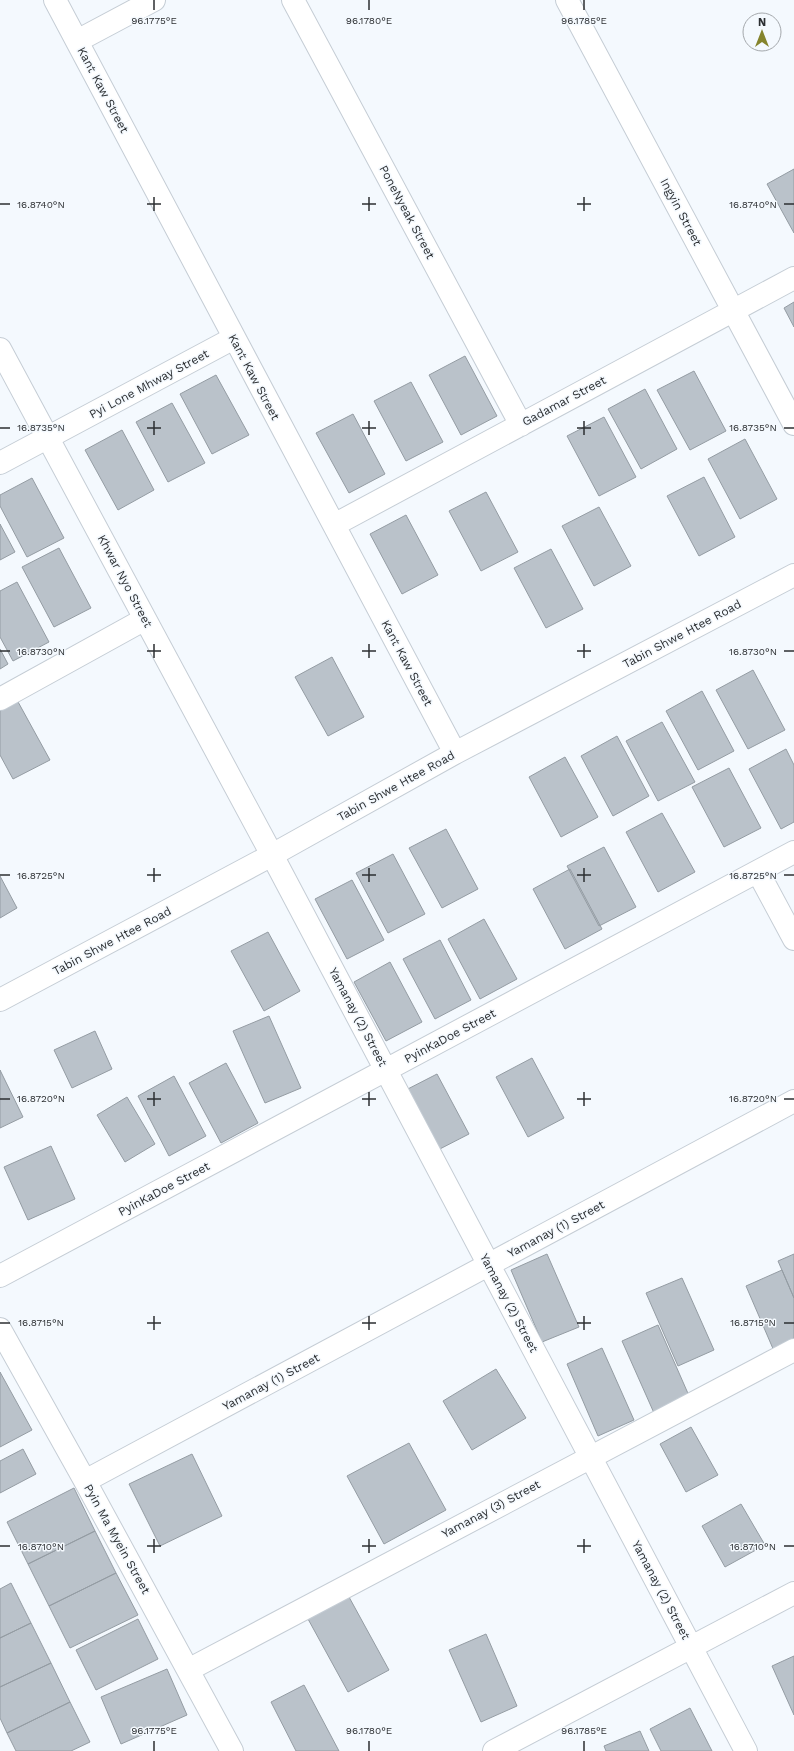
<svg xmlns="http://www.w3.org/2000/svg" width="794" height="1751" viewBox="0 0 794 1751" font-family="'Work Sans',sans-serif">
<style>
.building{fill:#bac2ca;stroke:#949ca3}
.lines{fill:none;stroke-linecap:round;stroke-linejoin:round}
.minor-casing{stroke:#c5cdd5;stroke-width:24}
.minor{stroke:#fff;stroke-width:22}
.ticks{fill:none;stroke:#2c2f32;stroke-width:1.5}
.labels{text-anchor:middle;stroke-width:3;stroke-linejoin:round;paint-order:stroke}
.street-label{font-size:12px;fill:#2c2f32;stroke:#f4f9fe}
.ticks-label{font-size:10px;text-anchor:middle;fill:#2c2f32;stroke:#f4f9fe;stroke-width:3;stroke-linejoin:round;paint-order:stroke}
</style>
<rect width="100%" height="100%" fill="#f4f9fe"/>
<!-- building -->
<path class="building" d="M794,169V233L767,184Z
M794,302V327L784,308Z
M465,356L497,416L461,435L429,375Z
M694,371L726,431L690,450L657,390Z
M216,375L249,435L212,454L180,394Z
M411,382L443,442L406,461L374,401Z
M645,389L677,449L641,469L608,409Z
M172,403L205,463L168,482L136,422Z
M353,414L385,474L349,493L316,433Z
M604,417L636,477L599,496L567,436Z
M122,430L154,490L118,510L85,450Z
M745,439L777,499L740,519L708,459Z
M704,477L735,537L699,556L667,496Z
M32,478L64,538L27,557L0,506V495Z
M486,492L518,552L481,571L449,511Z
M599,507L631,566L594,586L562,526Z
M406,515L438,575L402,594L370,534Z
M0,524L15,552L0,560Z
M59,548L91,608L54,627L22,567Z
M551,549L583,609L546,628L514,568Z
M17,582L49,642L13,661L0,637V591Z
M0,649L8,664L0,669Z
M332,657L364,717L328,736L295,677Z
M753,670L785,730L748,749L716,690Z
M702,691L734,751L698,770L666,711Z
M17,700L50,760L13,779L0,755V709Z
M662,722L695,782L658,801L626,741Z
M617,736L649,796L613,816L581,756Z
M786,749L794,765V822L781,829L749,769Z
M565,757L598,817L561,837L529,777Z
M729,768L761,828L724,847L692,787Z
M662,813L695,872L658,892L626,832Z
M446,829L478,889L442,908L409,848Z
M604,847L636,907L599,926L567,866Z
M393,854L425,914L388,933L356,873Z
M570,869L602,929L565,949L533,889Z
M0,876L17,908L0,918Z
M352,880L384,940L347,959L315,899Z
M484,919L517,979L480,999L448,939Z
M268,932L300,991L264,1011L231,951Z
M440,940L471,1000L435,1019L403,959Z
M390,962L422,1022L386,1041L354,982Z
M269,1016L301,1088L265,1103L233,1031Z
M95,1031L112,1069L72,1088L54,1050Z
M532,1058L564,1118L528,1137L496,1077Z
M226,1063L258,1123L221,1143L189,1083Z
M0,1070L23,1117L0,1128Z
M437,1074L469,1134L432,1153L400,1093Z
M174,1076L206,1136L169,1156L138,1096Z
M127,1097L155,1144L125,1162L97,1115Z
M51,1146L75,1199L28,1220L4,1167Z
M547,1254L579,1327L542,1342L511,1270Z
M794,1254V1298L778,1261Z
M782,1270L794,1298V1351L777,1358L746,1286Z
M682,1278L714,1350L678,1366L646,1293Z
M658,1325L690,1398L654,1413L622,1341Z
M602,1348L634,1420L598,1436L567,1364Z
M496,1369L526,1418L472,1450L443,1401Z
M0,1372L32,1430L0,1447Z
M691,1427L718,1475L686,1492L660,1444Z
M409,1443L446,1510L384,1544L347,1476Z
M23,1449L36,1474L0,1493V1461Z
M192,1454L222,1516L160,1546L129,1484Z
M74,1488L95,1531L28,1564L7,1522Z
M741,1504L765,1545L725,1567L702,1526Z
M95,1531L116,1573L49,1606L28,1564Z
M116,1573L138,1615L70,1648L49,1606Z
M11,1583L31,1623L0,1638V1589Z
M349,1597L389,1670L348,1692L308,1619Z
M138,1619L158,1659L96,1690L76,1650Z
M31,1623L51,1663L0,1687V1638Z
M486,1634L517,1706L481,1722L449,1650Z
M794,1656V1715L772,1666Z
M51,1663L70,1702L7,1733L0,1718V1687Z
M167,1669L187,1715L121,1744L101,1697Z
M304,1685L339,1751H296L271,1702Z
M70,1702L90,1742L71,1751H16L7,1733Z
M690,1708L712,1751H661L650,1729Z
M640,1731L649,1751H606L604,1746Z"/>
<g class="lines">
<!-- minor casing -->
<g class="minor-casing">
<path id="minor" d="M55,0L455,753
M293,0L521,425
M567,0L794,424
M77,41L154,0
M0,349L272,855L746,1751
M0,463L234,338
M334,525L794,278
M0,699L145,619
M758,872L794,939
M0,1000L272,855L455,753L794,575
M0,1276L794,852
M0,1329L85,1481L232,1751
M85,1481L794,1101
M188,1670L794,1350
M494,1751L794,1593"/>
</g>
<!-- minor -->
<use href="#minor" class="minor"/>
</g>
<!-- ticks -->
<path class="ticks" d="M154,0V10M369,0V10M584,0V10M154,197V211M369,197V211M584,197V211M0,204H10M147,204H161M362,204H376M577,204H591M784,204H794M154,421V435M369,421V435M584,421V435M0,428H10M147,428H161M362,428H376M577,428H591M784,428H794M154,644V658M369,644V658M584,644V658M0,651H10M147,651H161M362,651H376M577,651H591M784,651H794M154,868V882M369,868V882M584,868V882M0,875H10M147,875H161M362,875H376M577,875H591M784,875H794M154,1092V1106M369,1092V1106M584,1092V1106M0,1099H10M147,1099H161M362,1099H376M577,1099H591M784,1099H794M154,1316V1330M369,1316V1330M584,1316V1330M0,1323H10M147,1323H161M362,1323H376M577,1323H591M784,1323H794M154,1539V1553M369,1539V1553M584,1539V1553M0,1546H10M147,1546H161M362,1546H376M577,1546H591M784,1546H794M154,1741V1751M369,1741V1751M584,1741V1751"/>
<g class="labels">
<!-- street labels -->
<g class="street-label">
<text transform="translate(103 90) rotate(62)" y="4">Kant Kaw Street</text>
<text transform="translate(407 212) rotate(62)" y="4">PoneNyeak Street</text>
<text transform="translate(681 212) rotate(62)" y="4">Ingyin Street</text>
<text transform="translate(254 377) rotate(62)" y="4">Kant Kaw Street</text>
<text transform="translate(149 384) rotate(-28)" y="4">Pyi Lone Mhway Street</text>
<text transform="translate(564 401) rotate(-28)" y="4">Gadamar Street</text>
<text transform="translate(125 581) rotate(62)" y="4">Khwar Nyo Street</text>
<text transform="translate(682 634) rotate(-28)" y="4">Tabin Shwe Htee Road</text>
<text transform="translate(407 663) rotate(62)" y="4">Kant Kaw Street</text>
<text transform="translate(396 786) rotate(-29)" y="4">Tabin Shwe Htee Road</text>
<text transform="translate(112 941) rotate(-28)" y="4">Tabin Shwe Htee Road</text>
<text transform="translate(358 1017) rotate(62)" y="4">Yamanay (2) Street</text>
<text transform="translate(450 1036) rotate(-28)" y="4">PyinKaDoe Street</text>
<text transform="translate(164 1189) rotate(-28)" y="4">PyinKaDoe Street</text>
<text transform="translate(556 1229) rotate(-28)" y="4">Yamanay (1) Street</text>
<text transform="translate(509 1303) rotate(62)" y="4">Yamanay (2) Street</text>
<text transform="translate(271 1382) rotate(-28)" y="4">Yamanay (1) Street</text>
<text transform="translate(491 1509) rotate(-28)" y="4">Yamanay (3) Street</text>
<text transform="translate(117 1539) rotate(61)" y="4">Pyin Ma Myein Street</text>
<text transform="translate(661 1590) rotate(62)" y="4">Yamanay (2) Street</text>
</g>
</g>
<g class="ticks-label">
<text x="154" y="24">96.1775°E</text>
<text x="369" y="24">96.1780°E</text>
<text x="584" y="24">96.1785°E</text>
<text x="41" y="208">16.8740°N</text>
<text x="753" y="208">16.8740°N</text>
<text x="41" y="431">16.8735°N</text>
<text x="753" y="431">16.8735°N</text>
<text x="41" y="655">16.8730°N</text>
<text x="753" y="655">16.8730°N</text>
<text x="41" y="879">16.8725°N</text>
<text x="753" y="879">16.8725°N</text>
<text x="41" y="1102">16.8720°N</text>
<text x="753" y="1102">16.8720°N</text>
<text x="41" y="1326">16.8715°N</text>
<text x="753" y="1326">16.8715°N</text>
<text x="41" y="1550">16.8710°N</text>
<text x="753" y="1550">16.8710°N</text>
<text x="154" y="1734">96.1775°E</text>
<text x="369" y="1734">96.1780°E</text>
<text x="584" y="1734">96.1785°E</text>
</g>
<!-- north arrow -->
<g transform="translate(762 32)"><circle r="19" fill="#f4f9fe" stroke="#a4a8ac"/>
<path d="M0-3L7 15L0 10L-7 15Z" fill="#85842d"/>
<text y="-6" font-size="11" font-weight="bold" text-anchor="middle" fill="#2c2f32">N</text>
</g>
</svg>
